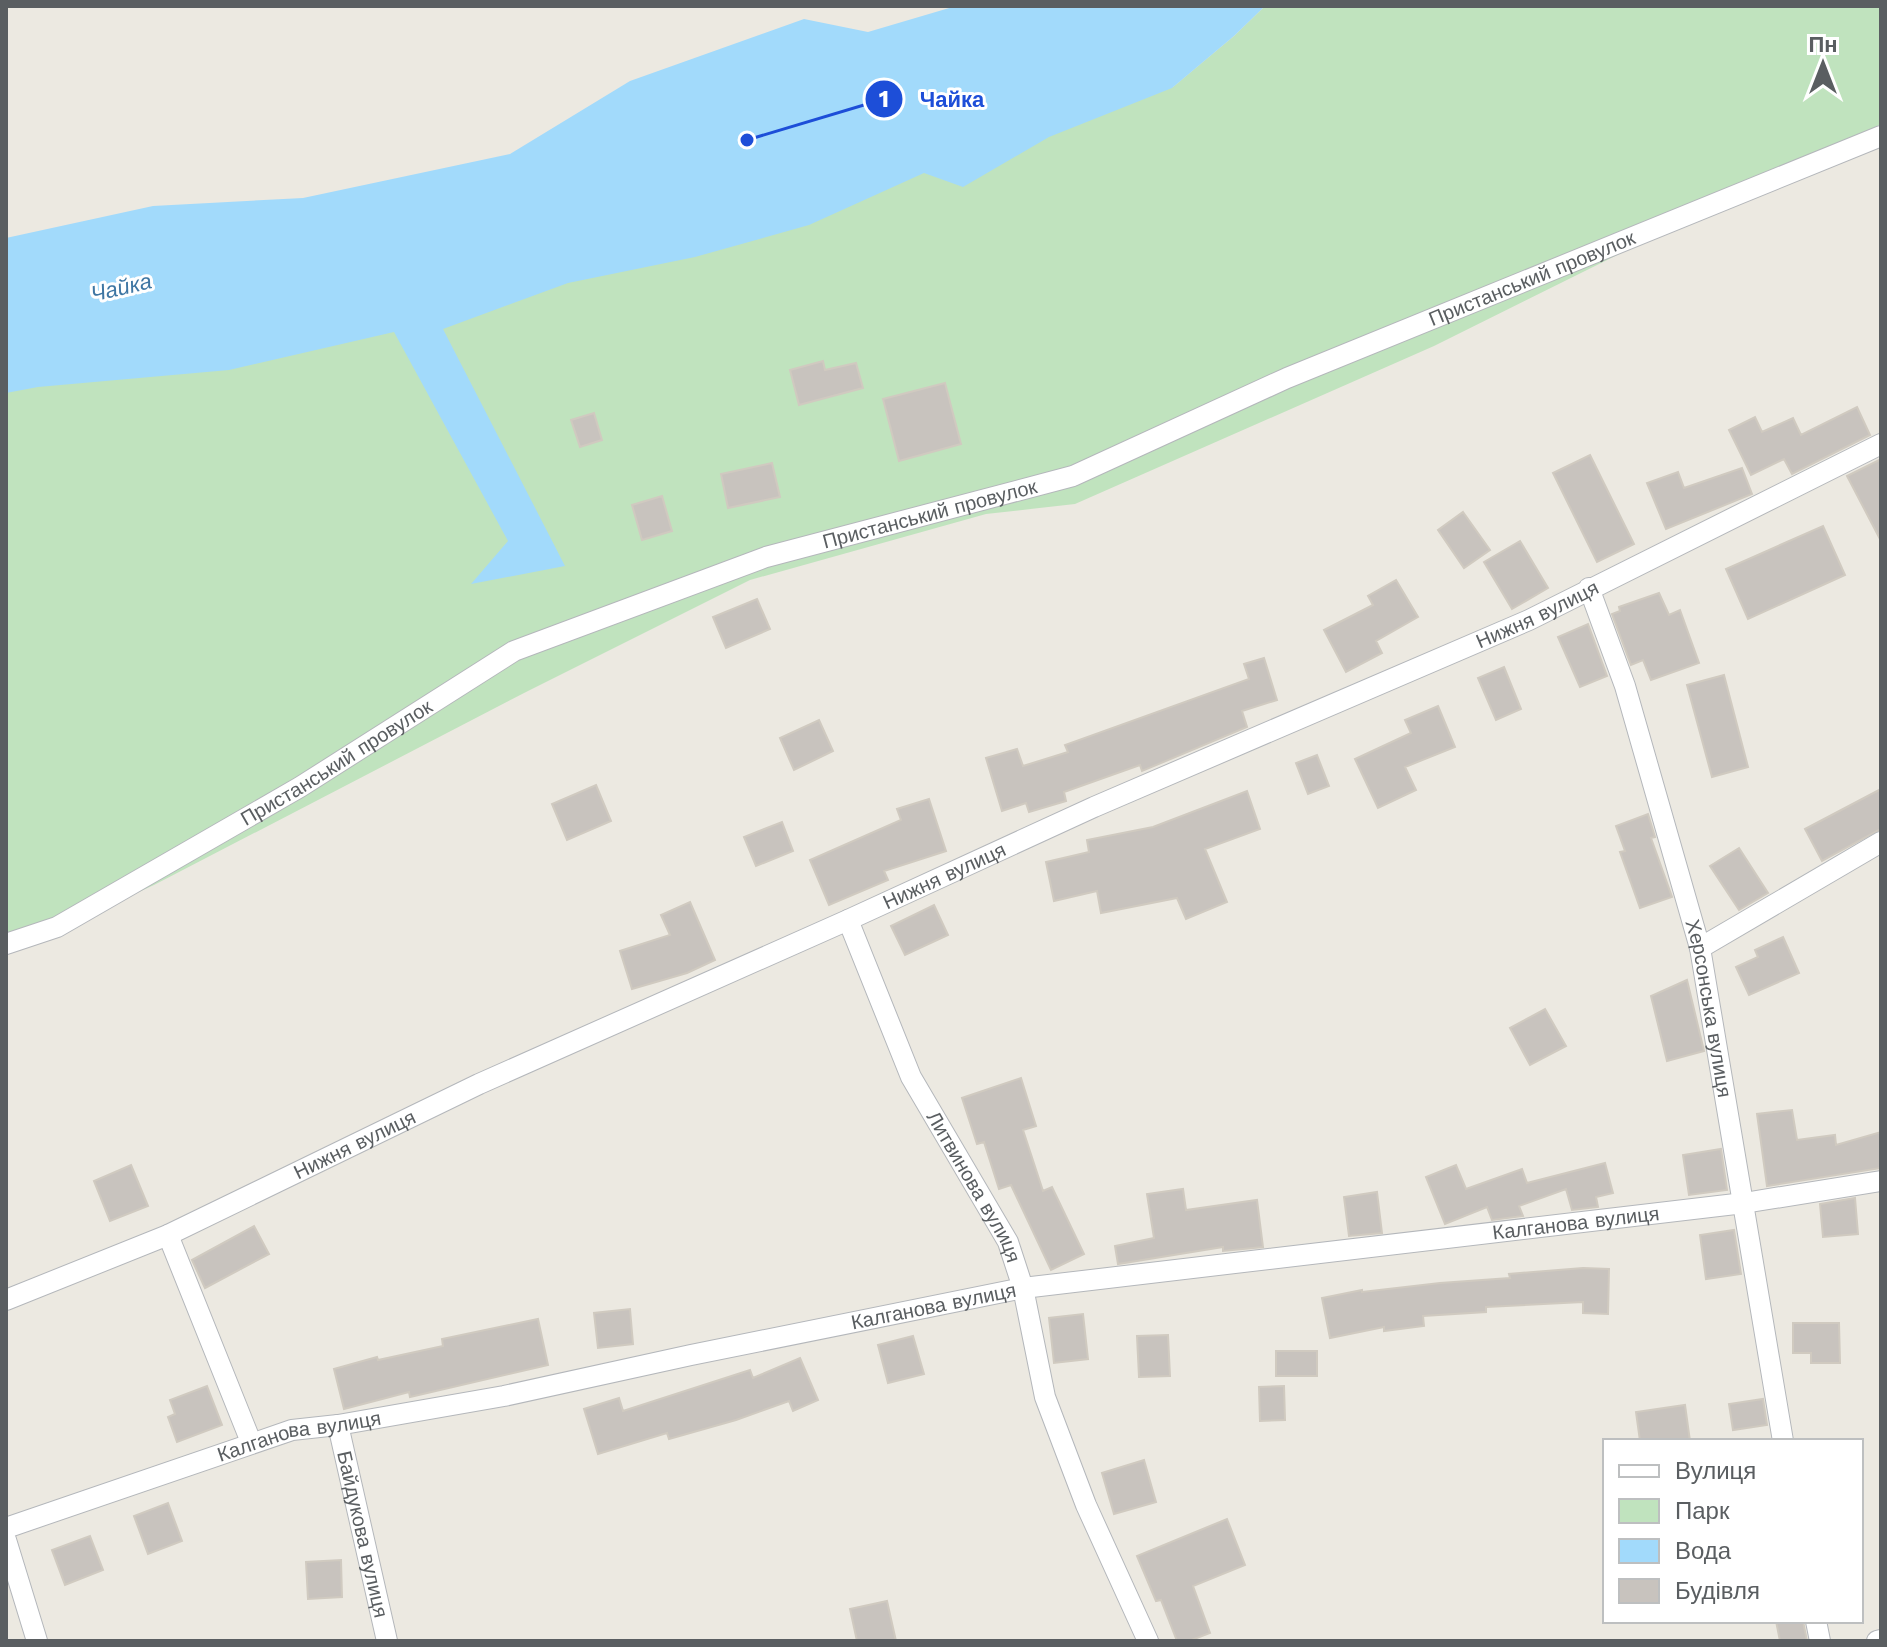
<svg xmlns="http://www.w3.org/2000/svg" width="1887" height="1647" viewBox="0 0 1887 1647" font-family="'Work Sans',sans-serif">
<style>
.green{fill:#c0e3be}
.water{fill:#a2dafb}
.building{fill:#c8c3be;stroke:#d0cac0;stroke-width:2}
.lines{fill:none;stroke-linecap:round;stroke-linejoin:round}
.street-casing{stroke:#b4b7bb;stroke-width:22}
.street{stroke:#fff;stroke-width:20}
.labels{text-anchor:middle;stroke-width:6;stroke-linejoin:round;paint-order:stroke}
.street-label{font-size:20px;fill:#5a5e61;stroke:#fff}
.water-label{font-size:22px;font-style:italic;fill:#3e76a3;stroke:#fff}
.leader{fill:none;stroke:#1d4ed8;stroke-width:3}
.callout-dot{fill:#1d4ed8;stroke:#fff;stroke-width:3}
.mark-label{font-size:24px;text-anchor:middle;font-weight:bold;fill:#fff}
.callout-label{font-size:22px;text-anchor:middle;font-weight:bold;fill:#1d4ed8;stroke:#fff;stroke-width:6;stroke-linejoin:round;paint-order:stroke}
</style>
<rect width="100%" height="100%" fill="#ece9e1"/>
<!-- green -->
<path class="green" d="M1265,6H1881V124L1434,346L1075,504L986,514L750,580L528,691L154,885L6,953V334L1173,87L1234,36Z"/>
<!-- water -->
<path class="water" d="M956,6H1265L1234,36L1172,88L1049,137L963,187L924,173L809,225L695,257L568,283L443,329L565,566L471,584L508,541L394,332L229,370L38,387L6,393V238L153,206L303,198L510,154L630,81L804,19L868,32Z"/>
<!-- building -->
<path class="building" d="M823,361L825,370L856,363L863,388L799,405L790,370Z
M945,383L961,444L899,461L883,399Z
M1857,407L1870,435L1792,474L1784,459L1751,475L1729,430L1755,417L1762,432L1793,418L1801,435Z
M594,413L602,440L580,447L571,420Z
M1590,455L1634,544L1597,562L1553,473Z
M1881,459V541L1847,476Z
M772,463L780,497L728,508L721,474Z
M1742,468L1752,494L1666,529L1647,483L1678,472L1684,488Z
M662,496L672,531L642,540L632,505Z
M1463,512L1490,550L1464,568L1438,530Z
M1823,526L1845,575L1748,619L1726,569Z
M1520,541L1548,588L1512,609L1484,562Z
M1396,580L1418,617L1376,641L1382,653L1346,672L1324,630L1373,605L1368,596Z
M1659,593L1669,615L1680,610L1699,663L1651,680L1643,660L1631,665L1612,614L1620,611L1619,607Z
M757,599L770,629L726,648L713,617Z
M1588,624L1607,676L1580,687L1558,637Z
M1264,658L1277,700L1242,711L1247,727L1142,771L1140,765L1064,792L1066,801L1029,812L1026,803L1002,811L986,758L1017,749L1023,766L1068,752L1065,745L1249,679L1244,664Z
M1504,667L1521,709L1496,720L1478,678Z
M1724,675L1748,767L1712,777L1687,685Z
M1438,706L1455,747L1405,767L1416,790L1378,808L1355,759L1411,733L1405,720Z
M819,720L833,751L794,770L780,738Z
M1317,755L1329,786L1308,794L1296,763Z
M596,785L611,821L567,840L552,804Z
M1881,789V829L1822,861L1805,829Z
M1247,791L1260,829L1205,849L1227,902L1186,919L1177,898L1101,913L1097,891L1054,901L1046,862L1089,852L1087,840L1153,827Z
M929,799L946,851L884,871L888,880L829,905L810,860L901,820L897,809Z
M1648,814L1655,837L1651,838L1672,897L1640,908L1620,852L1625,851L1616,826Z
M782,822L793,851L756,866L744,837Z
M1739,848L1768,893L1739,910L1710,866Z
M690,902L715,960L687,973L632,989L620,951L670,935L661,915Z
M934,905L948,935L905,955L891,926Z
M1783,937L1799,973L1749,995L1736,967L1758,957L1755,950Z
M1687,980L1704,1051L1667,1061L1651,996Z
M1545,1009L1566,1046L1530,1065L1510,1028Z
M1021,1078L1036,1126L1023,1130L1043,1191L1052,1187L1084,1254L1051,1270L1011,1185L999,1189L984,1142L977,1144L962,1098Z
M1792,1110L1797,1140L1835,1135L1836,1145L1881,1132V1168L1767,1186L1757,1114Z
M1721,1149L1727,1190L1689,1195L1683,1155Z
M1605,1163L1613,1193L1596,1197L1598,1207L1572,1210L1566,1189L1519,1206L1523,1216L1492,1220L1487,1207L1445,1224L1426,1177L1456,1165L1466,1189L1522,1169L1527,1183Z
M131,1165L148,1206L110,1221L94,1181Z
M1183,1189L1186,1210L1257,1200L1263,1247L1223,1251V1247L1118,1264L1115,1246L1154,1238L1147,1194Z
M1377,1192L1382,1233L1349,1236L1344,1197Z
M1855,1198L1858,1234L1823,1237L1820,1204Z
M254,1226L269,1254L205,1288L192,1260Z
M1734,1230L1741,1274L1706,1279L1700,1235Z
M1583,1268L1609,1269L1608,1314L1583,1313V1302L1486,1307V1312L1423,1316L1424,1326L1384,1331V1327L1330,1338L1322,1298L1362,1290V1292L1440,1283L1510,1278L1509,1274Z
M630,1309L633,1344L598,1348L594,1313Z
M1083,1314L1088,1359L1054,1363L1049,1318Z
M538,1319L548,1365L410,1397L409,1392L344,1409L334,1369L377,1357L378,1360L443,1346L442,1339Z
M1793,1323H1839L1840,1363H1811V1353H1793Z
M1168,1335L1170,1376L1139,1377L1137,1336Z
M913,1336L924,1374L888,1383L878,1345Z
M1276,1351H1317V1376H1276Z
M800,1358L818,1400L793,1411L789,1401L736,1420L669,1439L667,1433L598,1454L584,1409L619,1398L623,1411L750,1370L753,1378Z
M207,1386L222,1425L177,1442L168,1417L175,1414L170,1400Z
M1284,1386L1285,1420L1260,1421L1259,1387Z
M1763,1399L1767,1425L1733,1430L1729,1404Z
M1685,1405L1690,1441H1640L1636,1412Z
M1144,1460L1156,1502L1114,1514L1102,1473Z
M168,1503L182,1541L148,1554L134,1516Z
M1227,1519L1245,1565L1193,1586L1210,1633L1189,1641H1177L1161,1600L1156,1601L1137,1556Z
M90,1536L103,1570L65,1585L52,1550Z
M341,1560L342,1597L308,1599L306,1562Z
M887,1601L896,1641H857L850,1609Z
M1776,1621H1803L1807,1641H1780Z"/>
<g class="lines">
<!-- street casing -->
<g class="street-casing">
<g id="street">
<path id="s1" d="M1589,588L1625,686L1700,948L1783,1441"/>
<path id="s2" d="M848,920L911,1077L1008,1242L1023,1288L1045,1397L1086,1505L1148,1641"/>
<path id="s3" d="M6,944L57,927L300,787L514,651L766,557L1073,476L1287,378L1881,136"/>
<path d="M1700,948L1881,842"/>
<path d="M168,1235L251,1442"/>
<path id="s4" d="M6,1300L168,1235L479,1084L848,920L1094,807L1529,620L1881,444"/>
<path id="s5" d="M338,1425L387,1641"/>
<path id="s6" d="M6,1528L292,1430L338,1425L504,1396L691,1355L1023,1288L1744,1203L1881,1181"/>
<path d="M6,1540L37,1641"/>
<path d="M1816,1621L1820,1641"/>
<path d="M1877,1641L1881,1640"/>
</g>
</g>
<!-- street -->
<use href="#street" class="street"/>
</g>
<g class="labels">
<!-- street labels -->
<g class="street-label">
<text dy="7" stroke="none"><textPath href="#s3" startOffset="1674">Пристанський провулок</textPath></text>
<text dy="7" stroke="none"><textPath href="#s3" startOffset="1026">Пристанський провулок</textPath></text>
<text dy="7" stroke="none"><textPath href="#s4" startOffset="1678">Нижня вулиця</textPath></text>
<text dy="7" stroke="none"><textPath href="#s3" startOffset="378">Пристанський провулок</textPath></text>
<text dy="7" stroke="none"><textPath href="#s4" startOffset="1030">Нижня вулиця</textPath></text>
<text dy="7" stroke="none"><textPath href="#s1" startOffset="438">Херсонська вулиця</textPath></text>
<text dy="7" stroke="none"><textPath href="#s4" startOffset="382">Нижня вулиця</textPath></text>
<text dy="7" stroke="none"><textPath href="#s2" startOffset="296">Литвинова вулиця</textPath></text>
<text dy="7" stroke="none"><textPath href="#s6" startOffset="1604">Калганова вулиця</textPath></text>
<text dy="7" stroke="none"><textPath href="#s6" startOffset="956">Калганова вулиця</textPath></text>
<text dy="7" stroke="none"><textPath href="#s6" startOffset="308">Калганова вулиця</textPath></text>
<text dy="7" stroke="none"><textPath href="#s5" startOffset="112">Байдукова вулиця</textPath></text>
</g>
<!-- water labels -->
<g class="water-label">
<text transform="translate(121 287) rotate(-13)" y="8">Чайка</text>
</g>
</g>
<!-- callouts -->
<path class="leader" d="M747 140L884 99"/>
<g class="callout-dot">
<circle cx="747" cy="140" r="8"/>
<circle cx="884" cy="99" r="20"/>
</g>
<g class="mark-label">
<text x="884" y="107">1</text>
</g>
<g class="callout-label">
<text x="952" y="107">Чайка</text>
</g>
<!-- border -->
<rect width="1887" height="1647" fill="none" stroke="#5a5e61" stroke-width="16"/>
<!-- legend -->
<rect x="1603" y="1439" width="260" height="184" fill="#ffffff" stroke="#bdbfc0" stroke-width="2"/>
<rect x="1619" y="1465" width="40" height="12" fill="#ffffff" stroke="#bdbfc0" stroke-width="2"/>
<text x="1675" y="1479" font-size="24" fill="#5a5e61">Вулиця</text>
<rect x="1619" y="1499" width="40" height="24" fill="#c0e3be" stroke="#bdbfc0" stroke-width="2"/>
<text x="1675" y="1519" font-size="24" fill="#5a5e61">Парк</text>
<rect x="1619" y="1539" width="40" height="24" fill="#a2dafb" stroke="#bdbfc0" stroke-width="2"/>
<text x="1675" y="1559" font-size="24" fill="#5a5e61">Вода</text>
<rect x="1619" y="1579" width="40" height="24" fill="#c8c3be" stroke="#bdbfc0" stroke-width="2"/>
<text x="1675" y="1599" font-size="24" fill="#5a5e61">Будівля</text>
<!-- north arrow -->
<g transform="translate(1823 64)" stroke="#ffffff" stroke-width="6" paint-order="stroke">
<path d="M0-6L14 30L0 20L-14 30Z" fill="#5a5e61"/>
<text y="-12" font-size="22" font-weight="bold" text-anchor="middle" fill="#5a5e61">Пн</text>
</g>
</svg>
